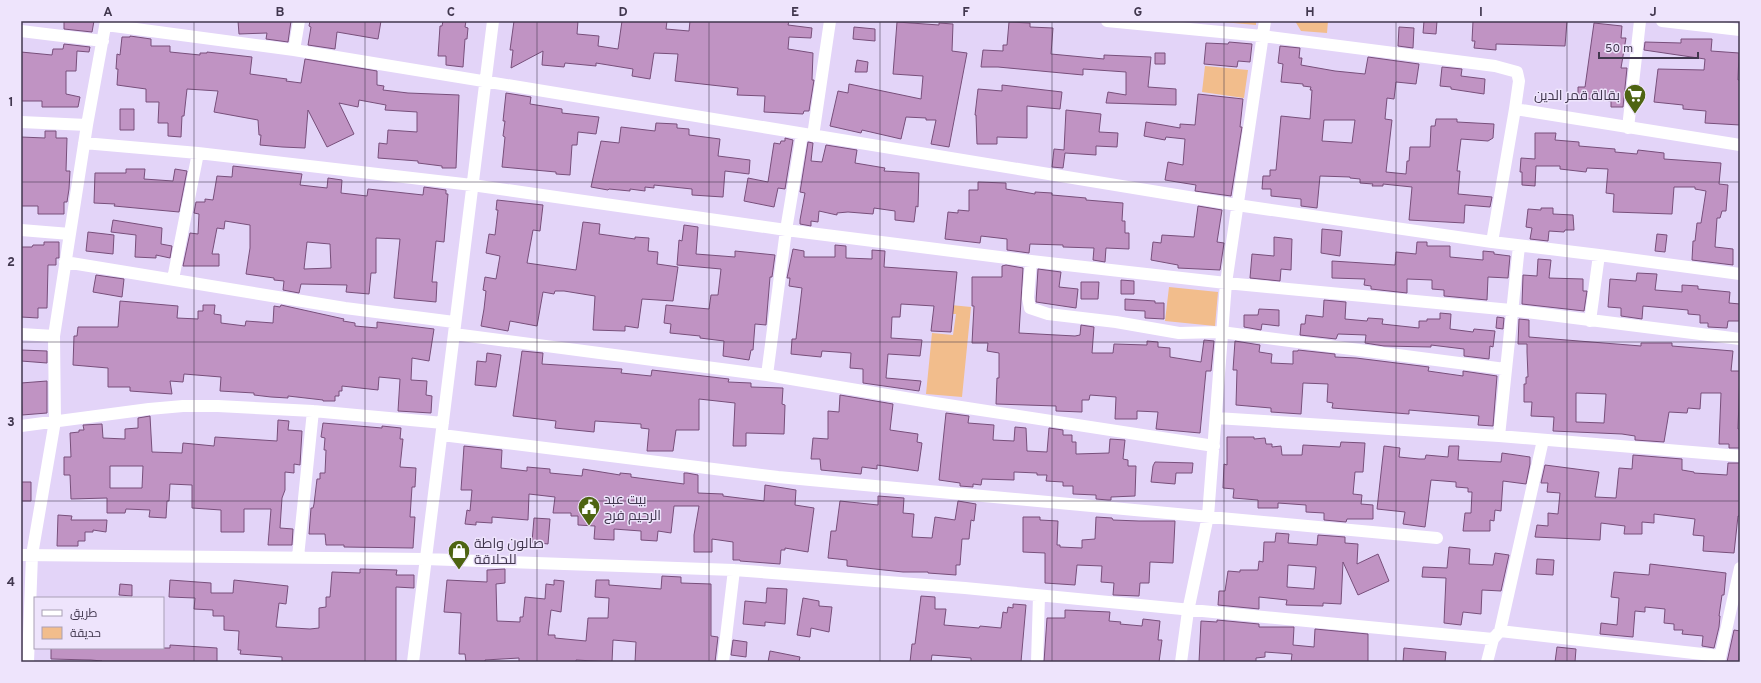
<svg xmlns="http://www.w3.org/2000/svg" width="1761" height="683" viewBox="0 0 1761 683" font-family="Overpass,Cairo,sans-serif">
<style>
.green{fill:#f2bd8c}
.building{fill:#c093c3;stroke:#784f7b;fill-rule:evenodd}
.lines{fill:none;stroke-linecap:round;stroke-linejoin:round}
.minor{stroke:#fff;stroke-width:12}
.grid{fill:none;stroke:#41374e;stroke-width:1;stroke-opacity:0.55}
.labels{text-anchor:middle;stroke-width:3;stroke-linejoin:round;paint-order:stroke}
.poi-label{font-size:14px;fill:#41374e;stroke:#eee4fc;text-anchor:start}
.neatline{fill:none;stroke:#41374e;stroke-width:1.5}
.grid-label{font-size:13px;text-anchor:middle;font-weight:bold;fill:#41374e}
</style>
<rect width="100%" height="100%" fill="#e3d4f8"/>
<!-- green -->
<path class="green" d="M1211,21H1256V25Z
M1295,21H1328L1327,33L1301,31Z
M1205,66L1248,70L1244,98L1202,92Z
M1169,287L1218,292L1215,326L1165,321Z
M951,305L971,307L962,397L926,394L932,333L953,335L956,314H951Z"/>
<!-- building -->
<path class="building" d="M64,21H94L92,32L64,29Z
M238,21H291L288,42L266,39L267,33L239,34Z
M310,21H381L378,39L337,32L335,49L308,45L311,27L309,26Z
M443,21H466L465,27L468,28L467,39H465L463,67L446,65V56H438L440,26H442Z
M514,21H578L577,34L599,36L598,46L618,49L622,21H667L666,29L689,31L690,21H789L788,25L812,28L811,38L789,37L788,49L813,53L812,80H814L809,111H804L803,114L764,112L765,96L737,95L738,88L675,81L678,54L654,53L650,79L632,76L633,69L596,63V66L565,63L564,67L542,65L543,51L511,68L513,50H510Z
M1424,21H1437L1436,34L1423,33Z
M1473,21H1567L1565,46L1496,44V50L1474,48L1475,41H1472Z
M897,22L939,25V23L953,24L952,51L967,53L949,147L931,144L936,120H926V118L906,117L901,139L862,130L861,133L830,126L838,91L848,93L849,84L921,99L923,76L893,74Z
M1009,22L1030,23V27L1053,28L1051,54L1104,59V55L1151,57L1148,87L1176,89V105L1106,103L1108,92L1126,95V72L1083,69V75L998,67H981L983,50L1003,51V45H1007Z
M1594,23L1622,26L1621,38H1626L1621,68H1627L1623,107H1611V101L1578,98V87H1585Z
M854,27L875,29V41L853,39Z
M1399,27L1414,28L1413,48L1398,46Z
M130,36L151,39V46H170V52L200,55V53H207V52L252,57L250,74L287,79L286,81L301,83L305,59L377,71V85L384,86L383,90L408,93L459,95L456,168H442V166L418,163V161L378,158L379,143L387,144L388,130L417,132V112L385,110L386,105L359,100L358,107L339,103L354,134L327,147L308,110L305,148L282,147L260,145L261,135H259L258,120L214,112L218,91L187,89L184,116H182L181,137L168,136V123H158L159,102H146V89L117,85L118,69H116L117,54L120,55L122,37H130Z
M1681,39H1712L1711,51L1739,53L1738,80H1740V125L1705,123L1706,111L1683,109V105L1654,102L1658,69L1704,70L1705,59L1644,50L1645,42L1681,43Z
M1229,42L1252,44L1250,62L1238,61L1237,67L1204,64L1206,43L1228,44Z
M64,44L90,47L89,52L77,51L76,71H66V94L80,97L78,107H42V101H21V52L52,55L53,49H63Z
M1280,46L1300,48L1299,58H1302L1301,65L1335,71L1365,74L1368,57L1419,64L1416,84L1396,82L1394,99L1387,98L1385,119L1392,120L1386,172L1406,174L1407,161H1409L1410,147H1430L1431,126H1435L1436,119H1457V122L1494,124L1493,138L1488,141L1461,139L1457,171H1460L1458,194L1492,197L1490,207L1465,205L1464,223L1409,220L1412,187L1383,184V186H1372L1373,184L1360,183V179L1350,178V177L1320,176L1317,208L1301,206V199L1271,196V189H1262L1263,176H1270V170H1276L1281,116L1310,119L1312,90H1310L1311,87L1303,86V84L1281,82L1283,64L1278,63ZM1324,120H1355L1352,143L1322,141Z
M1155,53H1165V64H1155Z
M857,60L868,62L867,72H855Z
M1442,67L1462,69L1461,76L1485,79L1484,94L1451,89V87L1440,86Z
M1002,85L1062,92L1060,109L1027,106V138L997,137V144H977L976,115H975L978,89L1002,91Z
M506,93L531,97L530,104L562,109V113L599,117L596,134L578,132L577,145H572L570,175L556,174V172L502,167L505,137L503,136L505,121H503Z
M1198,94L1243,99L1240,127H1242L1231,196L1195,191L1196,185L1165,180L1168,162L1183,165L1185,139L1166,137L1165,140L1144,136L1146,122L1180,128V124L1195,125Z
M120,109H134V130H120Z
M1066,110L1101,114L1099,132L1118,133L1117,147L1096,146V155L1065,153L1063,168L1052,167L1054,149L1064,150Z
M656,123L677,124V128L689,129V135L720,139L718,156L750,160L749,174L725,171L723,197L692,195V189L654,185V188L645,187V191L630,189V191L609,189L608,190L591,187L601,141L619,143L621,127L655,131Z
M45,131H56V138H67L66,171H70L69,189L67,202H64V214H38V206H21V137L45,138Z
M1535,133H1556L1555,140L1579,142V146L1615,149V152L1637,154L1638,150L1664,153V159L1721,163L1719,184L1728,185L1726,211H1722L1720,218H1717L1715,247L1733,249V265L1692,260L1693,241H1695L1697,223H1701L1706,191L1695,189V187H1674L1672,214L1613,212L1614,194L1606,193L1608,169L1587,168L1586,172L1560,169V166H1536L1535,186L1522,185V172H1520L1521,158L1535,159Z
M785,138L793,140L785,189L778,188L774,207L744,201L748,178L768,182L774,143L780,144L781,141H785Z
M808,142L813,143L811,161L822,162L826,145L857,150L855,163L885,168L884,171L919,173L918,207L916,206L914,222L895,220V211L874,208L873,214L848,212L837,213V215L819,211L818,222L811,221V226L800,224V220L805,193L800,192Z
M233,166L302,174L300,185L327,188L328,178L342,180L341,193L367,196L368,189L423,195L424,187L446,190V194H448L444,242L436,241L432,282H437L436,302L394,298L400,239L376,238V273H371L369,294L346,292L347,285L301,284L299,293L283,290L284,281L274,280V278L246,274L250,248V225L225,221L224,229L217,228L212,254H219V266H183L190,233L198,234L199,214L194,213L196,202H205V199L213,200L217,176L232,177ZM307,242L330,244L331,268L304,269Z
M126,169H145L144,179L173,181L175,169L187,171L179,212L114,206L115,204L94,203L95,173H126Z
M978,182L1006,183V189L1035,194V192L1052,193V195L1086,198V200L1123,203L1122,221H1125V233H1129V249L1106,248L1105,262L1093,260L1094,248L1063,247V245L1030,244L1029,253L1007,250V239L981,236L980,243L945,239L948,212L958,213V210L969,211V190H978Z
M497,200L543,205L540,231L533,230L527,263L576,270L583,222L600,224L599,234L635,239V237L649,238L648,251L658,252L657,264L678,267L673,301L642,299L638,328L625,326V331L593,330L595,296L564,291H555L554,294L543,292L537,326L510,321L508,331L481,326L484,309L486,291L483,290L485,277L496,279L500,256L486,253L489,234L495,235L498,210H496Z
M1198,206L1222,210L1217,242L1224,243L1220,270L1178,268V265L1151,260L1153,242L1161,243L1162,235L1194,237Z
M1541,208H1553V214L1573,215L1574,230H1565L1564,232L1549,231L1548,241L1530,239L1532,228L1526,227L1528,209L1541,210Z
M113,220L162,228L161,244L172,246L170,258L156,255V258L135,257L136,235L111,232Z
M684,225L698,227L696,254L735,257V251L775,255L772,277H770L766,325L755,324L753,350H751L749,360L723,356L724,341L700,338V336L670,333L671,324L664,323L666,305L709,309L711,295H718L721,269L677,265L679,240L682,241Z
M1322,229L1342,231L1340,256L1321,253Z
M88,232L114,235L113,254L86,251Z
M1657,234L1667,235L1665,252L1655,251Z
M1274,237L1292,239L1291,270L1281,269L1280,281L1250,278L1252,254L1274,256Z
M44,242H59V258H56V265H48L47,308H38V318L21,317V247H32L33,245H44Z
M1417,242H1427V246H1450V257L1483,260V251L1494,252V254L1510,256L1508,278L1488,277L1487,300L1444,296V290L1432,289V280L1407,279V293L1371,289V286L1364,285L1365,279L1332,278V261L1395,265L1396,252L1416,254Z
M835,245L846,246V258L872,259V250L885,251L884,267L957,272L951,332L931,331L934,306L901,304L900,317H892L891,338L922,340L920,356L888,354L886,378L921,381L919,391L863,383V369L850,368L851,353L822,351L821,357L791,354L792,339H796L802,288L789,286L790,278H787L793,249L804,251V257H835Z
M1538,259L1551,260L1549,278L1583,279V291H1587L1584,311L1522,304L1523,275L1537,276Z
M1006,265L1023,268L1019,333L1075,336L1080,335L1081,325L1094,327L1092,353H1113L1114,344L1147,345V341L1158,342V347L1170,348V357L1201,362L1204,340L1214,341L1211,371H1206L1200,433L1156,429L1158,412L1137,411V419H1115L1116,397L1090,395L1089,400H1082V412L1056,411V406L996,404L997,378H999V353L987,351L988,343H972L974,306H972V277H1002V266Z
M1038,269L1061,272L1059,287L1078,289L1076,308L1036,302Z
M1637,273L1657,274L1655,290L1682,292V285L1698,286V289L1730,292L1729,303L1740,304V321H1728L1727,328L1708,327V323H1700V315L1688,314V310L1643,306L1642,319L1621,316V308L1608,307L1610,279L1636,281Z
M96,275L124,279L122,297L93,292Z
M1121,280L1134,281V294H1121Z
M1081,282H1099L1098,299H1081Z
M1125,299L1155,301V303H1164V319L1145,318V311L1125,310Z
M1324,300L1346,302L1345,319L1367,321L1368,318L1383,319L1382,324L1419,328V321H1427V319H1440V313L1451,314L1450,329L1473,332L1474,329L1495,331L1493,347L1490,346L1489,359L1464,356V349L1431,345V347L1384,346L1365,343L1366,335L1338,334L1336,339L1300,335L1301,324H1305L1306,315L1323,317Z
M120,301L178,306L177,318L198,319V311H203V305H215L214,314L221,315V323L245,326L246,321L273,323L274,306L280,307L281,305L344,319L343,321L355,323V326L377,328V322L434,329L429,361L412,358L411,380L427,381L426,395L432,396L431,413L398,411L400,379L379,377L378,390L342,386V391H339V396H335V401H323V400L288,396V398L271,397L254,395V393L220,391L221,377L184,374L183,382L170,381L172,394L130,391V387H108V368L73,365L74,336H77L78,327H118Z
M1259,309L1279,310V326L1262,324L1261,330L1244,327V315H1258Z
M1497,317L1504,318L1503,329L1496,328Z
M1519,319L1529,320V337L1641,346V343H1672V346L1733,351L1731,371H1740L1738,429H1740V448H1729V444H1719L1721,393H1701L1700,409L1688,408L1687,413L1669,412L1664,442L1635,440V436L1622,434L1553,431L1554,417L1531,416L1532,402H1524V384H1526V377H1528L1527,352V344H1518ZM1576,393L1606,394L1604,423L1576,422Z
M1235,341L1260,345L1259,352L1272,354L1271,363L1293,364V351H1298V350L1335,354V357L1356,358L1429,367L1428,371L1463,376V371L1497,376L1493,426L1478,425L1479,416L1409,410V414L1332,408L1333,403L1327,402L1328,384L1303,383L1301,414L1271,412V408L1236,405L1237,370H1233Z
M21,350L47,351V363L21,361Z
M522,351L543,353L542,364L622,369L621,373L651,376L652,370L729,379L728,382L751,383V387L783,388L782,404L785,405L784,434L746,433V446H733L735,403L699,399V430H676L673,451H647L649,429L641,428V424L595,421L594,432L555,428L556,421L513,416Z
M487,353L501,355L496,387L475,385L477,361L486,362Z
M47,381V413L22,415L21,383Z
M840,395L893,404L890,430L918,434L917,442L922,443L918,471L877,465V469L862,467L861,474L821,470L820,459H811L813,438L828,439V411L839,412Z
M946,413L969,416L968,423L994,425L993,440L1014,441L1015,427L1026,428L1027,451L1047,452L1049,428L1063,430V435H1072V442H1076V454L1109,453L1110,439L1125,440L1123,459L1128,460V466H1136L1135,496L1111,497V500H1108L1096,499V495L1073,494V486H1063V482L1046,481L1047,475H1037V473L1014,472V480L982,479L981,485L973,484V487L960,486V483L939,480Z
M150,416L152,452L182,453L183,443L214,446L215,437L277,441L278,420L289,421L288,430L302,431L300,465L294,464V473L285,472V490L282,498L280,528L293,529L292,545H268L271,509H244V532H221V510L192,508V485L170,484L169,501H167L166,518L149,517L150,510L126,509L125,513H107V498L71,499L70,475H64V457H71L70,433L79,432V430H84L83,425L102,424L103,438L125,439V429L138,428V418ZM110,466H143L142,488H110Z
M323,423L382,428V426L401,428L400,439H403L400,467L416,468L415,487H412L410,517H415L413,548L344,547V545H326L325,534H309L311,508H313L314,504L317,479H320V473H325L326,450H324L325,438L321,437Z
M1227,437H1254V439L1265,438L1266,444H1272V447L1281,446L1282,455H1302L1303,445L1340,447L1341,442L1365,443L1363,472H1355L1353,494L1362,495L1361,504L1373,505V519H1347L1346,522L1324,520V513L1306,512V505L1278,503V508H1258V500L1233,498L1234,489L1223,488L1224,464L1227,465Z
M464,446L502,450L501,468L527,471V467L550,469V473L582,476L583,469L620,475V473L631,474V477L684,484V473H687L698,475V493L723,494V496L764,501L765,485L796,490L795,505L814,508L808,552L785,548V550H781L780,564L740,561V560H733V542L712,539V552H694V535L699,506H674L671,533L658,531L657,541L641,540V531L614,529V540L594,539L595,526L578,525V516H571V513H553L555,497L529,494L528,520L492,517V523L476,522V525L465,524L467,510L470,511L472,490H461Z
M1384,446L1400,448L1399,457L1419,459H1425L1426,455L1448,457L1449,446H1459L1458,460L1501,462L1502,453L1530,457V464L1526,484L1503,481L1501,511L1495,510L1494,521L1490,520V531H1463L1465,513H1471L1472,492H1468V488L1456,487V482L1431,480L1425,527L1403,524L1405,512L1377,509Z
M1633,455L1682,459V470L1694,472V473L1727,475L1728,463H1740V516H1738L1734,553L1703,551L1704,536L1693,535L1695,519L1654,514V523L1642,522V534H1624L1625,526L1601,523L1600,540L1535,537L1537,525L1548,526V513L1558,514L1560,493L1547,492L1548,483H1541L1545,465L1599,472L1595,497L1616,498L1619,468L1632,469Z
M1155,462L1193,463L1192,473H1176L1175,484L1151,482L1153,466Z
M21,482H31V501H21Z
M878,496L904,498L903,513L914,514L912,537L932,538L935,517L955,520L958,501L976,504L974,521L971,520L969,539H962L960,565H956V575L928,573V572H903L847,566V560L828,558L831,531H836L840,501L878,505Z
M58,515L72,516L71,520H107L106,532L93,530V532H85V541H78V546H57Z
M1023,517H1040V520L1058,521L1057,545H1060V547L1082,548V540L1095,539L1096,517L1112,518L1113,520L1139,521H1175L1173,563L1150,562L1149,583H1140L1139,596L1113,595L1114,583L1101,582L1102,566L1077,565L1075,585L1045,583V553L1023,552Z
M534,518L550,519L548,544L532,542Z
M1276,533L1289,534L1288,543L1317,545L1318,535L1345,537V543L1358,544L1357,564L1378,554L1389,581L1358,595L1343,562L1341,604L1323,603V606L1286,605L1287,600L1259,597V609L1218,605L1219,591H1225L1228,571L1240,572V570H1258L1259,561L1263,562L1264,542H1275ZM1288,565L1316,567L1314,589L1287,587Z
M1449,547L1470,549L1469,564L1493,565L1495,553L1509,555L1501,591L1482,590L1481,614L1463,612L1461,625L1444,623L1446,578L1422,577L1423,567L1447,568Z
M1537,559L1554,560L1553,575L1536,574Z
M1650,564L1726,573L1724,595H1722L1719,616H1720L1719,627L1714,648L1702,646L1703,636L1682,634L1683,630H1674V624L1664,623L1665,609L1645,607V612L1635,611L1633,637L1600,634L1601,623L1617,625L1619,598L1611,597L1614,572L1649,575Z
M360,569L397,570L396,575H414V588L396,587V662H282V657L240,654L241,650H238L239,631L224,630V616H213V610L194,609L195,598L169,597L170,580L211,583V593H233L234,580L288,586L286,604L279,603L276,627L310,629L319,628V608L326,607V597H330L332,572L360,573Z
M505,569V583L496,584L497,621L520,622V617H523L525,597L545,599L546,584L554,585V580L564,581L561,612L551,610L548,635H555V638L586,641L588,618H608L609,598L595,597L596,580H609V585L661,589L662,576L681,577V583L711,584V636L718,637L715,662H635L636,642L613,640L612,662L576,660V662H519V658L485,660V662H466L465,654H459L461,613L444,612L447,580L487,582V570Z
M120,584L132,585V596L119,595Z
M767,588L787,589L785,624L765,622V626L743,624L745,601L766,603Z
M921,596L935,597V609H946L944,625L979,628L980,626L1001,628L1003,612L1007,613L1008,607L1013,608V604L1026,605L1021,662H971V658L932,655L931,662H910L912,644H915Z
M803,598L819,601V606L832,607L829,632L811,628L810,637L797,635Z
M1065,610L1110,612L1109,621L1121,622L1120,624L1142,626L1143,619L1160,621L1158,640H1162L1159,662H1044L1047,618H1065Z
M1217,620L1259,624V627H1294L1293,645L1314,647L1315,629L1368,634V662H1291L1292,654L1265,652V657L1256,658V662H1199L1201,621L1217,622Z
M1734,630L1740,631L1739,662H1727Z
M733,640L747,642L746,657L731,655Z
M170,645L217,648V662H101L102,661L91,660L51,659V648H170Z
M1557,647L1576,649L1575,662H1555Z
M1404,648L1446,652L1445,662H1403Z
M770,651L800,657L799,662H768Z"/>
<g class="lines">
<!-- minor -->
<path class="minor" d="M1107,21L1262,36L1495,66L1517,72L1519,81L1515,109L1740,145
M1662,21L1740,30
M106,25L294,50L1237,205L1492,242L1599,255L1740,274
M21,31L103,41
M294,50L299,21
M21,122L87,125
M1628,128L1640,21
M813,136L830,21
M84,143L198,153L472,185L786,230L1031,261L1226,283L1511,310L1740,339
M21,230L70,234
M1492,242L1515,109
M1031,261L1028,298L1030,308L1048,314L1116,322L1179,333L1221,332L1505,369
M65,262L345,308L454,322
M173,279L198,153
M1590,321L1599,255
M21,334L54,336
M454,334L767,375L935,403L1214,446
M767,375L786,230L802,134
M1216,418L1499,436L1740,456
M21,426L149,409L183,406H218L313,411L443,423
M442,435L778,477L1437,538
M1499,436L1519,246
M21,555L425,559L734,570L965,588L1493,639
M298,557L313,411
M1500,631L1720,656
M28,662L32,555L55,421L54,336L87,125L106,21
M413,662L493,21
M723,662L734,570
M1037,662L1039,596
M1181,662L1188,611L1208,516L1226,283L1265,21
M1487,662L1493,639L1500,631L1543,440
M1719,662L1740,568"/>
</g>
<!-- grid -->
<path class="grid" d="M194,21V662M365,21V662M537,21V662M709,21V662M880,21V662M1052,21V662M1224,21V662M1396,21V662M1567,21V662M21,182H1740M21,342H1740M21,501H1740"/>
<!-- icons -->
<defs>
<g id="supermarket-pin" transform="scale(1.15)"><path d="M0 17L-7.5 6A9.5 9.5 0 1 1 7.5 6Z" fill="#4e6412" stroke="#eee4fc"/><path d="M-6-5.5h2.5l.6 2H6L4.5 2H-2.5L-4.4-4H-6ZM-1.5 3.2a1.3 1.3 0 1 0 .1 0ZM3 3.2a1.3 1.3 0 1 0 .1 0Z" fill="#fff"/></g>
<g id="civic-pin" transform="scale(1.15)"><path d="M0 17L-7.5 6A9.5 9.5 0 1 1 7.5 6Z" fill="#4e6412" stroke="#eee4fc"/><path d="M-.6-6.5H3V-4.5H.6V-3L4-1V1h2V6H-6V1h2V-1L-.6-3ZM-1.2 2.5V6h2.4V2.5Z" fill="#fff"/></g>
<g id="shop-pin" transform="scale(1.15)"><path d="M0 17L-7.5 6A9.5 9.5 0 1 1 7.5 6Z" fill="#4e6412" stroke="#eee4fc"/><path d="M-5-2.5h2.3a2.7 3.5 0 0 1 5.4 0H5L5.5 6h-11ZM-1.5-2.5h3a1.5 2.3 0 0 0-3 0Z" fill="#fff"/></g>
</defs>
<g fill-rule="evenodd">
<use href="#supermarket-pin" x="1635" y="95"/>
<use href="#civic-pin" x="589" y="507"/>
<use href="#shop-pin" x="459" y="551"/>
</g>
<g class="labels">
<!-- poi labels -->
<g class="poi-label">
<text x="1620" y="100" text-anchor="end">بقالة قمر الدين</text>
<text x="604" y="504">بيت عبد<tspan x="604" dy="16">الرحيم فرح</tspan></text>
<text x="474" y="548">صالون واطة<tspan x="474" dy="16">للحلاقة</tspan></text>
</g>
</g>
<!-- border -->
<rect width="1761" height="683" fill="none" stroke="#eee4fc" stroke-width="44"/>
<!-- legend -->
<rect x="34" y="597" width="130" height="52" fill="#eee4fc" stroke="#a99fb6"/>
<rect x="42" y="610" width="20" height="6" fill="#ffffff" stroke="#a99fb6"/>
<text x="70" y="617" font-size="12" fill="#41374e">طريق</text>
<rect x="42" y="627" width="20" height="12" fill="#f2bd8c" stroke="#a99fb6"/>
<text x="70" y="637" font-size="12" fill="#41374e">حديقة</text>
<!-- scale -->
<path d="M1599 52v6h99v-6" fill="none" stroke="#41374e" stroke-width="2"/>
<text x="1605" y="52" font-size="12" fill="#41374e" stroke="#eee4fc" stroke-width="3" paint-order="stroke">50 m</text>
<rect x="22" y="22" width="1717" height="639" class="neatline"/>
<g class="grid-label">
<text x="108" y="16">A</text>
<text x="280" y="16">B</text>
<text x="451" y="16">C</text>
<text x="623" y="16">D</text>
<text x="795" y="16">E</text>
<text x="966" y="16">F</text>
<text x="1138" y="16">G</text>
<text x="1310" y="16">H</text>
<text x="1481" y="16">I</text>
<text x="1653" y="16">J</text>
<text x="11" y="106">1</text>
<text x="11" y="266">2</text>
<text x="11" y="426">3</text>
<text x="11" y="586">4</text>
</g>
</svg>
